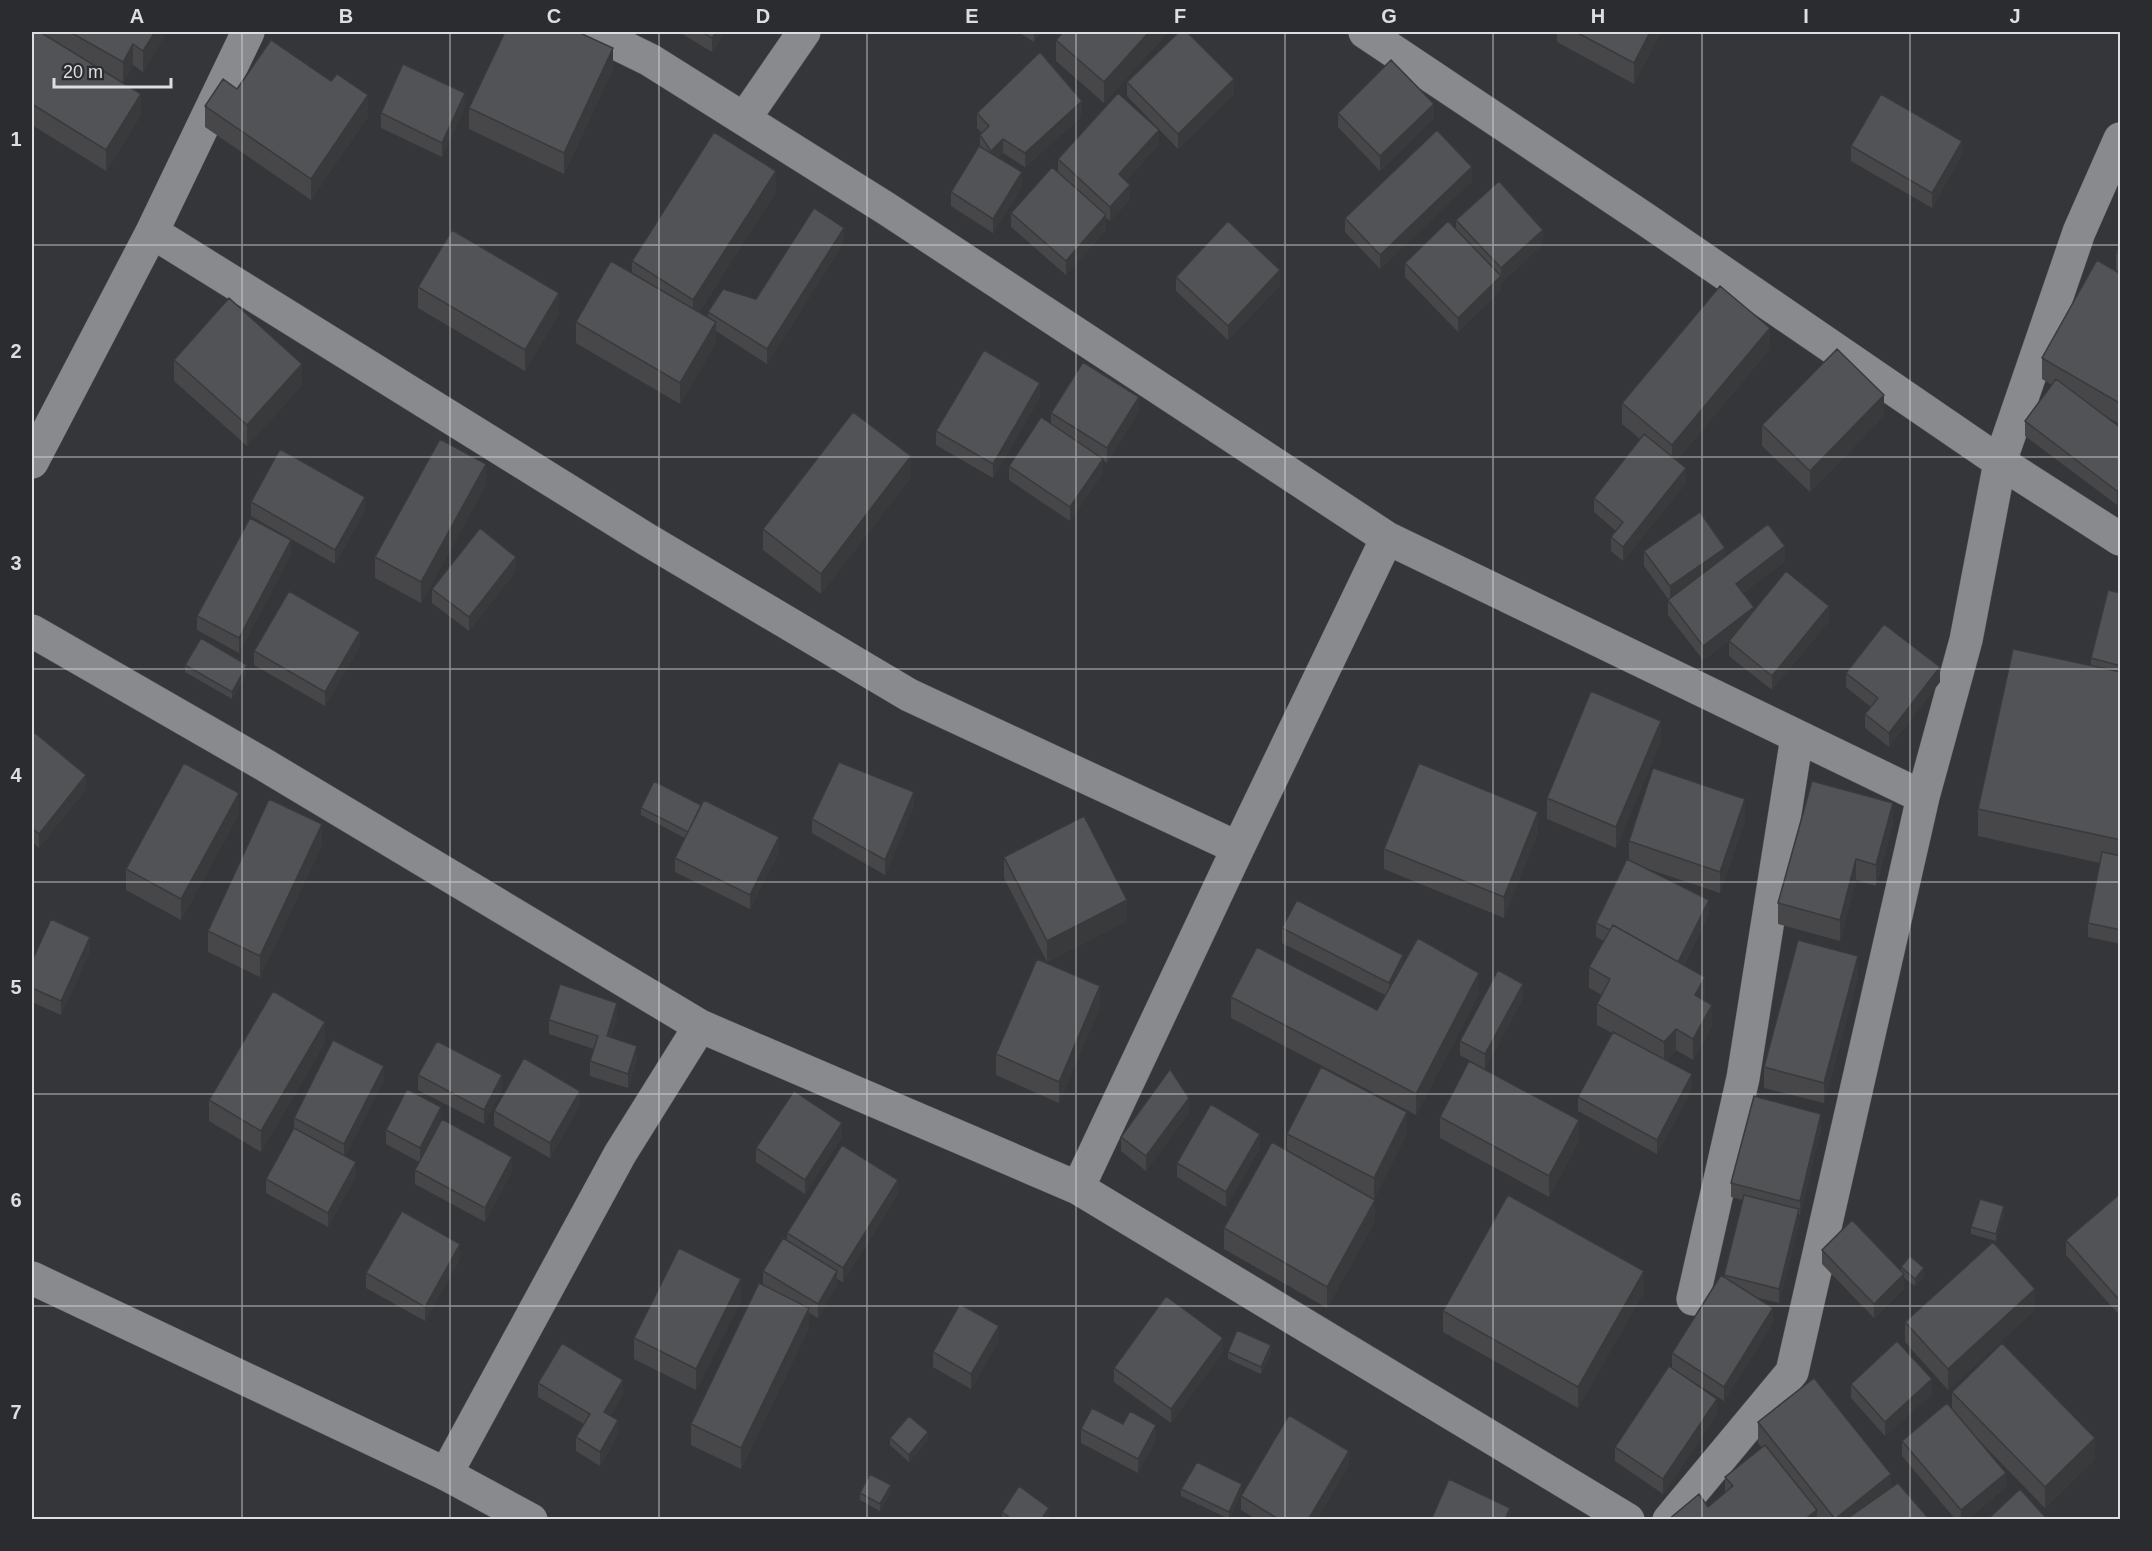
<svg xmlns="http://www.w3.org/2000/svg" width="2152" height="1551" viewBox="0 0 2152 1551" font-family="Helvetica,sans-serif">
<style>
.lines{fill:none;stroke-linecap:round;stroke-linejoin:round}
.street-casing{stroke:#535355;stroke-width:34}
.secondary-casing{stroke:#535355;stroke-width:34}
.street{stroke:#898a8d;stroke-width:33}
.secondary{stroke:#898a8d;stroke-width:33}
.wall{fill:#47474a}
.shaded-wall{fill:#393a3c}
.building{fill:#525356;stroke:#393a3c;stroke-width:1.5}
.grid{fill:none;stroke:#dddedf;stroke-width:1.5;stroke-opacity:0.55}
.neatline{fill:none;stroke:#dddedf;stroke-width:2}
.grid-label{font-size:20px;text-anchor:middle;font-weight:bold;fill:#dddedf}
</style>
<rect width="100%" height="100%" fill="#353639"/>
<g class="lines">
<!-- street casing -->
<g class="street-casing">
<path id="street" d="M593,32L650,60L887,209L1387,538L1923,797
M1365,32L1645,219L2000,462L2120,539
M744,119L804,32
M152,232L646,539L909,695L1238,848
M32,462L152,232L248,32
M32,631L263,764L700,1026
M1078,1188L1238,848L1387,538
M1693,1299L1743,1078L1797,737
M446,1474L620,1154L700,1026L1078,1188L1628,1520
M1669,1520L1792,1372L1923,797L1966,640L2000,462L2079,232L2120,139"/>
</g>
<!-- secondary casing -->
<g class="secondary-casing">
<path id="secondary" d="M32,1278L446,1474L531,1520"/>
</g>
<!-- street -->
<use href="#street" class="street"/>
<!-- secondary -->
<use href="#secondary" class="secondary"/>
</g>
<!-- wall -->
<path class="wall" d="M32,32H165V35L143,72L133,65L123,83L141,115L106,171L32,125Z
M679,32H725L712,52Z
M1018,32H1041L1034,42Z
M1063,32H1168L1104,103L1056,61V40Z
M1557,32H1661L1634,84L1557,42Z
M613,69L564,174L469,129V108Z
M1127,82L1234,94L1178,149L1127,96Z
M237,89L368,116L311,200L205,127V106Z
M465,107L442,157L381,128V113Z
M977,113L1082,116L1025,167L1003,153L998,158L1022,187L993,233L951,206V192L980,146V135L982,133L977,128Z
M1338,113L1434,118L1380,171L1338,127Z
M1159,144L1126,181L1130,199L1110,221L1106,218V230L1066,275L1011,227V213L1058,172V159Z
M1851,146L1962,155L1932,208L1851,161Z
M1472,181L1380,269L1345,232V218Z
M776,192L699,312L708,317V312L756,299L844,242L767,364L716,331V343L680,404L576,343V322L632,273V261Z
M1456,220L1543,244L1501,283V290L1458,332L1405,277V263L1456,229Z
M2121,243V425L2099,412L2121,428V501L2117,505L2025,436V421L2052,385L2042,379V358L2116,271V252Z
M1176,277L1280,285L1228,340L1176,291Z
M418,287L559,314L525,371L418,308Z
M1770,349L1677,460L1686,483L1623,561L1611,551V537L1616,531L1594,512V498L1640,439L1622,424V403Z
M174,360L302,385L247,446L174,381Z
M1040,397L993,478L936,445V431Z
M1139,411L1107,463L1103,460V473L1070,521L1009,480V466L1051,424V413Z
M1884,416L1810,492L1762,446V425Z
M911,477L821,594L763,550V529Z
M486,485L421,603L375,578V557Z
M251,502L365,511L335,564L251,516Z
M1644,551L1785,561L1743,593L1754,610L1829,621L1772,690L1729,656V641L1731,639L1703,660L1668,615V600H1669L1644,566Z
M291,554L239,653L197,630V616Z
M516,571L469,631L432,603V589Z
M2121,593V944L2088,937V923L2100,863L1978,836V809L2091,666V658Z
M360,646L325,706L254,665V651Z
M185,665L247,672L232,699L185,672Z
M1846,673L1940,682L1889,747L1865,728V714L1871,707L1846,687Z
M32,735L86,789L39,848L32,842Z
M1661,741L1616,848L1547,819V798Z
M914,806L885,875L812,833V819Z
M641,808L779,852L750,909L675,872V858L685,838L641,815Z
M239,814L181,920L126,890V869Z
M1745,820L1720,893L1642,867L1709,914L1684,965L1705,997L1704,1000L1712,1026L1693,1060L1676,1050L1666,1061L1692,1089L1657,1154L1578,1111V1097L1612,1033L1597,1025V1004L1602,995L1589,988V967L1604,941L1596,937V923L1629,860V841Z
M1893,824L1876,886L1856,880L1840,941L1778,924V903Z
M1538,833L1504,918L1384,869V849Z
M322,845L260,977L208,952V931Z
M1004,857L1127,921L1047,962L1004,878Z
M1282,928L1403,964L1479,994L1416,1115L1231,1018V997L1377,1010L1385,995L1282,943Z
M90,951L61,1015L32,1002V961Z
M1858,977L1824,1103L1764,1088V1067Z
M1523,998L1485,1069L1460,1055V1041Z
M1100,1007L1059,1103L996,1075V1054Z
M617,1017L611,1037L637,1060L628,1088L590,1076V1061L594,1049L549,1034V1020Z
M325,1043L261,1152L209,1121V1100Z
M418,1075L502,1089L484,1124L418,1090Z
M384,1080L345,1156L356,1176L328,1227L266,1193V1179L294,1129V1118Z
M580,1105L550,1158L494,1126V1111Z
M1189,1113L1146,1171L1121,1151V1137Z
M1440,1117L1579,1141L1549,1197L1440,1138Z
M441,1120L512,1171L485,1222L415,1184V1170L419,1162L386,1144V1130Z
M1821,1128L1800,1215H1799V1223L1779,1303L1755,1297L1773,1323L1724,1401L1672,1368V1353L1724,1277L1743,1200L1731,1197V1183Z
M1407,1133L1374,1199L1375,1221L1327,1308L1224,1249V1228L1287,1150V1134Z
M842,1137L805,1194L756,1162V1148Z
M1260,1148L1226,1207L1177,1177V1163Z
M2121,1193V1317L2066,1255V1240Z
M898,1194L843,1282L837,1279V1285L818,1318L809,1313V1328L741,1469L691,1445V1424L763,1285V1271L787,1241V1233Z
M2004,1213L1996,1241L1971,1234V1227Z
M1822,1250L1901,1270V1267L1924,1276L1915,1286L1904,1278V1288L1874,1318L1822,1264Z
M460,1259L425,1321L366,1288V1273Z
M1644,1292L1578,1408L1443,1332V1311Z
M741,1300L696,1390L634,1359V1338Z
M2035,1310L1948,1390L1905,1342V1322Z
M999,1340L971,1389L933,1367V1352Z
M1223,1352L1171,1423L1114,1382V1368Z
M1228,1352L1271,1353L1261,1374L1228,1359Z
M538,1383L623,1394L610,1416L618,1435L600,1466L576,1451V1437L584,1424L538,1397Z
M1851,1384L1932,1394L1885,1436L1851,1398Z
M1952,1392L2095,1459L2045,1508L1972,1433L2006,1487L1967,1520H1956L1902,1456V1441L1952,1409Z
M1717,1413L1663,1494L1615,1461V1447Z
M1758,1422L1891,1488L1930,1520H1819L1817,1517V1520L1725,1493V1477L1762,1448L1758,1443Z
M1081,1429L1156,1439L1138,1473L1081,1443Z
M890,1438L928,1440L909,1462L890,1445Z
M1349,1465L1316,1520H1257L1241,1510V1496Z
M1181,1489L1242,1491L1229,1519L1181,1496Z
M891,1492L880,1511L860,1500V1493Z
M1002,1512L1049,1515L1046,1520H1002Z"/>
<!-- shaded-wall -->
<path class="shaded-wall" d="M155,32H165V35L143,72V51Z
M716,32H725L712,52V38Z
M1034,32H1041L1034,42Z
M1149,32H1168L1104,103V82Z
M1650,32H1661L1634,84V63Z
M133,44V65L123,83V62Z
M613,48V69L564,174V153Z
M1234,79V94L1178,149V134Z
M465,93V107L442,157V143Z
M141,94V115L106,171V150Z
M368,95V116L311,200V179Z
M1082,101V116L1025,167V153Z
M1434,104V118L1380,171V156Z
M1159,130V144L1119,189V174Z
M1003,139V153L991,165V151Z
M1962,141V155L1932,208V193Z
M1472,167V181L1380,269V255Z
M776,171V192L693,321V300Z
M1022,172V187L993,233V219Z
M1130,185V199L1110,221V207Z
M1106,215V230L1066,275V261Z
M844,228V242L767,364V349Z
M1543,230V244L1501,283V290L1458,332V318L1501,276V268Z
M1280,270V285L1228,340V326Z
M559,293V314L525,371V350Z
M716,322V343L680,404V383Z
M1770,328V349L1672,466V445Z
M302,364V385L247,446V425Z
M1040,383V397L993,478V464Z
M1884,395V416L1810,492V471Z
M1139,397V411L1107,463V448Z
M911,456V477L821,594V574Z
M1103,459V473L1070,521V507Z
M486,464V485L421,603V582Z
M1686,468V483L1623,561V547Z
M2121,487V501L2117,505V491Z
M365,497V511L335,564V550Z
M291,540V554L239,653V638Z
M1785,546V561L1736,598V584Z
M1725,548V562L1670,601V586Z
M516,557V571L469,631V617Z
M1829,606V621L1772,690V676Z
M1754,607V621L1703,660V646Z
M360,632V646L325,706V692Z
M247,665V672L232,699V692Z
M1940,667V682L1889,747V733Z
M1661,721V741L1616,848V827Z
M86,775V789L39,848V834Z
M914,792V806L885,875V860Z
M239,793V814L181,920V899Z
M1745,799V820L1720,893V872Z
M1893,803V824L1876,886V865Z
M1538,812V833L1504,918V897Z
M322,824V845L260,977V956Z
M779,837V852L750,909V895Z
M1856,859V880L1840,941V920Z
M1127,900V921L1047,962V941Z
M1709,900V914L1677,978V964Z
M90,937V951L61,1015V1001Z
M1403,955V969L1389,997V983Z
M1858,956V977L1824,1103V1083Z
M1479,973V994L1416,1115V1094Z
M1705,977V997L1695,1016V995Z
M1523,984V998L1485,1069V1054Z
M1100,986V1007L1059,1103V1082Z
M617,1003V1017L607,1050V1036Z
M1712,1005V1026L1693,1060V1039Z
M325,1022V1043L261,1152V1131Z
M1676,1029V1050L1664,1063V1042Z
M637,1046V1060L628,1088V1074Z
M384,1066V1080L344,1159V1144Z
M1692,1074V1089L1657,1154V1140Z
M502,1075V1089L484,1124V1110Z
M580,1091V1105L550,1158V1143Z
M1189,1098V1113L1146,1171V1156Z
M441,1107V1121L420,1162V1148Z
M1407,1112V1133L1374,1199V1178Z
M1821,1114V1128L1800,1215V1201Z
M1579,1120V1141L1549,1197V1176Z
M842,1123V1137L805,1194V1180Z
M1260,1134V1148L1226,1207V1192Z
M512,1157V1171L485,1222V1208Z
M356,1162V1176L328,1227V1213Z
M898,1180V1194L843,1282V1268Z
M1375,1200V1221L1327,1308V1287Z
M2004,1206V1213L1996,1241V1234Z
M1799,1209V1223L1779,1303V1289Z
M460,1244V1259L425,1321V1307Z
M1924,1268V1276L1915,1286V1279Z
M837,1271V1285L818,1318V1304Z
M1644,1271V1292L1578,1408V1387Z
M1904,1274V1288L1874,1318V1304Z
M741,1279V1300L696,1390V1369Z
M2035,1289V1310L1948,1390V1369Z
M809,1308V1328L741,1469V1448Z
M1773,1308V1323L1724,1401V1387Z
M999,1326V1340L971,1389V1374Z
M1223,1338V1352L1171,1423V1409Z
M1271,1345V1353L1261,1374V1367Z
M1932,1379V1394L1885,1436V1422Z
M623,1380V1394L604,1426V1412Z
M1717,1399V1413L1663,1494V1479Z
M618,1420V1435L600,1466V1452Z
M1156,1425V1439L1138,1473V1459Z
M928,1432V1440L909,1462V1455Z
M2095,1438V1459L2045,1508V1487Z
M1349,1451V1465L1316,1520H1308Z
M2006,1473V1487L1967,1520H1961V1510Z
M1891,1474V1495L1848,1518V1520H1835Z
M1242,1484V1491L1229,1519V1512Z
M891,1485V1492L880,1511V1504Z
M1049,1508V1515L1046,1520H1041Z
M1510,1508V1520H1505Z
M1817,1510V1520H1804Z"/>
<!-- building -->
<path class="building" d="M32,32H40L141,94L106,150L32,104Z
M70,32H155L143,51L133,44L123,62Z
M505,32H578L613,48L564,153L469,108Z
M702,32H716L712,38Z
M1063,32H1149L1104,82L1056,40Z
M1179,32H1187L1234,79L1178,134L1127,82Z
M1576,32H1650L1634,63Z
M271,40L331,81L337,74L368,95L311,179L205,106L223,79L237,89Z
M1040,52L1082,101L1025,153L1003,139L991,151L980,135L989,126L977,113Z
M1391,60L1434,104L1380,156L1338,113Z
M403,64L465,93L442,143L381,113Z
M1118,93L1159,130L1119,174L1130,185L1110,207L1058,159Z
M1881,94L1962,141L1932,193L1851,146Z
M1437,130L1472,167L1380,255L1345,218Z
M714,132L776,171L693,300L632,261Z
M979,146L1022,172L993,219L951,192Z
M1052,167L1106,215L1066,261L1011,213Z
M1499,181L1543,230L1501,268L1456,220Z
M814,208L844,228L767,349L708,312L723,289L756,299Z
M1228,221L1280,270L1228,326L1176,277Z
M1448,221L1501,276L1458,318L1405,263Z
M452,230L559,293L525,350L418,287Z
M2121,243V254L2116,252Z
M2097,260L2121,274V404L2042,358Z
M611,261L716,322L680,383L576,322Z
M1720,286L1770,328L1672,445L1622,403Z
M229,298L302,364L247,425L174,360Z
M1837,349L1884,395L1810,471L1762,425Z
M984,350L1040,383L993,464L936,431Z
M1083,362L1139,397L1107,448L1051,413Z
M2056,379L2121,428V487L2117,491L2025,421Z
M853,412L911,456L821,574L763,529Z
M1041,417L1103,459L1070,507L1009,466Z
M1644,434L1686,468L1623,547L1611,537L1623,522L1594,498Z
M440,439L486,464L421,582L375,557Z
M280,449L365,497L335,550L251,502Z
M1700,512L1725,548L1670,586L1644,551Z
M250,518L291,540L239,638L197,616Z
M1768,524L1785,546L1736,584L1754,607L1703,646L1668,600Z
M480,528L516,557L469,617L432,589Z
M1786,571L1829,606L1772,676L1729,641Z
M2108,590L2121,593V666L2091,658Z
M289,591L360,632L325,692L254,651Z
M1884,624L1940,667L1889,733L1865,714L1878,698L1846,673Z
M201,638L247,665L232,692L185,665Z
M2013,649L2121,672V840L1978,809Z
M1591,691L1661,721L1616,827L1547,798Z
M34,732L86,775L39,834L32,828V735Z
M839,762L914,792L885,860L812,819Z
M184,763L239,793L181,899L126,869Z
M1419,763L1538,812L1504,897L1384,849Z
M1653,768L1745,799L1720,872L1629,841Z
M654,781L701,805L688,832L641,808Z
M1812,781L1893,803L1876,865L1856,859L1840,920L1778,903Z
M269,799L322,824L260,956L208,931Z
M704,800L779,837L750,895L675,858Z
M1084,816L1127,900L1047,941L1004,857Z
M2102,852L2121,856V930L2088,923Z
M1627,859L1709,900L1678,962L1613,925L1610,930L1596,923Z
M1297,900L1403,955L1389,983L1282,928Z
M51,919L90,937L61,1001L32,988V961Z
M1613,925L1705,977L1695,995L1712,1005L1693,1039L1676,1029L1664,1042L1597,1004L1610,979L1589,967Z
M1418,938L1479,973L1416,1094L1231,997L1257,947L1377,1010Z
M1798,940L1858,956L1824,1083L1764,1067Z
M1037,959L1100,986L1059,1082L996,1054Z
M1498,970L1523,984L1485,1054L1460,1041Z
M560,984L617,1003L607,1036L637,1046L628,1074L590,1061L598,1036L549,1020Z
M273,991L325,1022L261,1131L209,1100Z
M1613,1032L1692,1074L1657,1140L1578,1097Z
M333,1040L384,1066L344,1144L294,1118Z
M437,1041L502,1075L484,1110L418,1075Z
M524,1058L580,1091L550,1143L494,1111Z
M1469,1061L1579,1120L1549,1176L1440,1117Z
M1321,1067L1407,1112L1374,1178L1287,1134Z
M1170,1069L1189,1098L1146,1156L1121,1137Z
M407,1089L441,1107L420,1148L386,1130Z
M794,1091L842,1123L805,1180L756,1148Z
M1754,1096L1821,1114L1800,1201L1731,1183Z
M1211,1104L1260,1134L1226,1192L1177,1163Z
M442,1119L512,1157L485,1208L415,1170Z
M294,1128L356,1162L328,1213L266,1179Z
M1272,1142L1375,1200L1327,1287L1224,1228Z
M842,1145L898,1180L843,1268L787,1233Z
M2121,1193V1302L2066,1240Z
M1508,1195L1644,1271L1578,1387L1443,1311Z
M1744,1195L1799,1209L1779,1289L1724,1275Z
M1980,1199L2004,1206L1996,1234L1971,1227Z
M402,1211L460,1244L425,1307L366,1273Z
M1852,1220L1904,1274L1874,1304L1822,1250Z
M783,1238L837,1271L818,1304L763,1271Z
M1993,1242L2035,1289L1948,1369L1905,1322Z
M679,1248L741,1279L696,1369L634,1338Z
M1910,1256L1924,1268L1915,1279L1901,1267Z
M1721,1275L1773,1308L1724,1387L1672,1353Z
M759,1283L809,1308L741,1448L691,1424Z
M1166,1296L1223,1338L1171,1409L1114,1368Z
M960,1304L999,1326L971,1374L933,1352Z
M1237,1330L1271,1345L1261,1367L1228,1352Z
M1897,1341L1932,1379L1885,1422L1851,1384Z
M562,1343L623,1380L604,1412L618,1420L600,1452L576,1437L590,1414L538,1383Z
M2002,1343L2095,1438L2045,1487L1952,1392Z
M1669,1366L1717,1399L1663,1479L1615,1447Z
M1814,1378L1891,1474L1835,1519L1758,1422Z
M1947,1403L2006,1473L1961,1510L1902,1441Z
M1092,1408L1123,1424L1130,1411L1156,1425L1138,1459L1081,1429Z
M1289,1415L1349,1451L1308,1520H1280L1241,1496Z
M909,1416L928,1432L909,1455L890,1438Z
M1765,1445L1817,1510L1804,1520H1668L1699,1494L1708,1507L1733,1486L1725,1477Z
M1197,1462L1242,1484L1229,1512L1181,1489Z
M870,1474L891,1485L880,1504L860,1493Z
M1449,1479L1510,1508L1505,1520H1431Z
M1898,1483L1930,1520H1849L1848,1518Z
M1019,1486L1049,1508L1041,1520H1013L1002,1512Z
M2020,1489L2048,1520H1987Z
M906,1516L911,1520H903Z"/>
<!-- grid -->
<path class="grid" d="M242,32V1520M450,32V1520M659,32V1520M867,32V1520M1076,32V1520M1285,32V1520M1493,32V1520M1702,32V1520M1910,32V1520M32,245H2120M32,457H2120M32,669H2120M32,882H2120M32,1094H2120M32,1306H2120"/>
<!-- border -->
<rect width="2152" height="1551" fill="none" stroke="#2b2c2f" stroke-width="66"/>
<!-- scale -->
<path d="M54 78v9h117v-9" fill="none" stroke="#dddedf" stroke-width="3"/>
<text x="63" y="78" font-size="18" fill="#dddedf" stroke="#2b2c2f" stroke-width="4.5" paint-order="stroke">20 m</text>
<rect x="33" y="33" width="2086" height="1485" class="neatline"/>
<g class="grid-label">
<text x="137" y="23">A</text>
<text x="346" y="23">B</text>
<text x="554" y="23">C</text>
<text x="763" y="23">D</text>
<text x="972" y="23">E</text>
<text x="1180" y="23">F</text>
<text x="1389" y="23">G</text>
<text x="1598" y="23">H</text>
<text x="1806" y="23">I</text>
<text x="2015" y="23">J</text>
<text x="16" y="146">1</text>
<text x="16" y="358">2</text>
<text x="16" y="570">3</text>
<text x="16" y="782">4</text>
<text x="16" y="994">5</text>
<text x="16" y="1207">6</text>
<text x="16" y="1419">7</text>
</g>
</svg>
